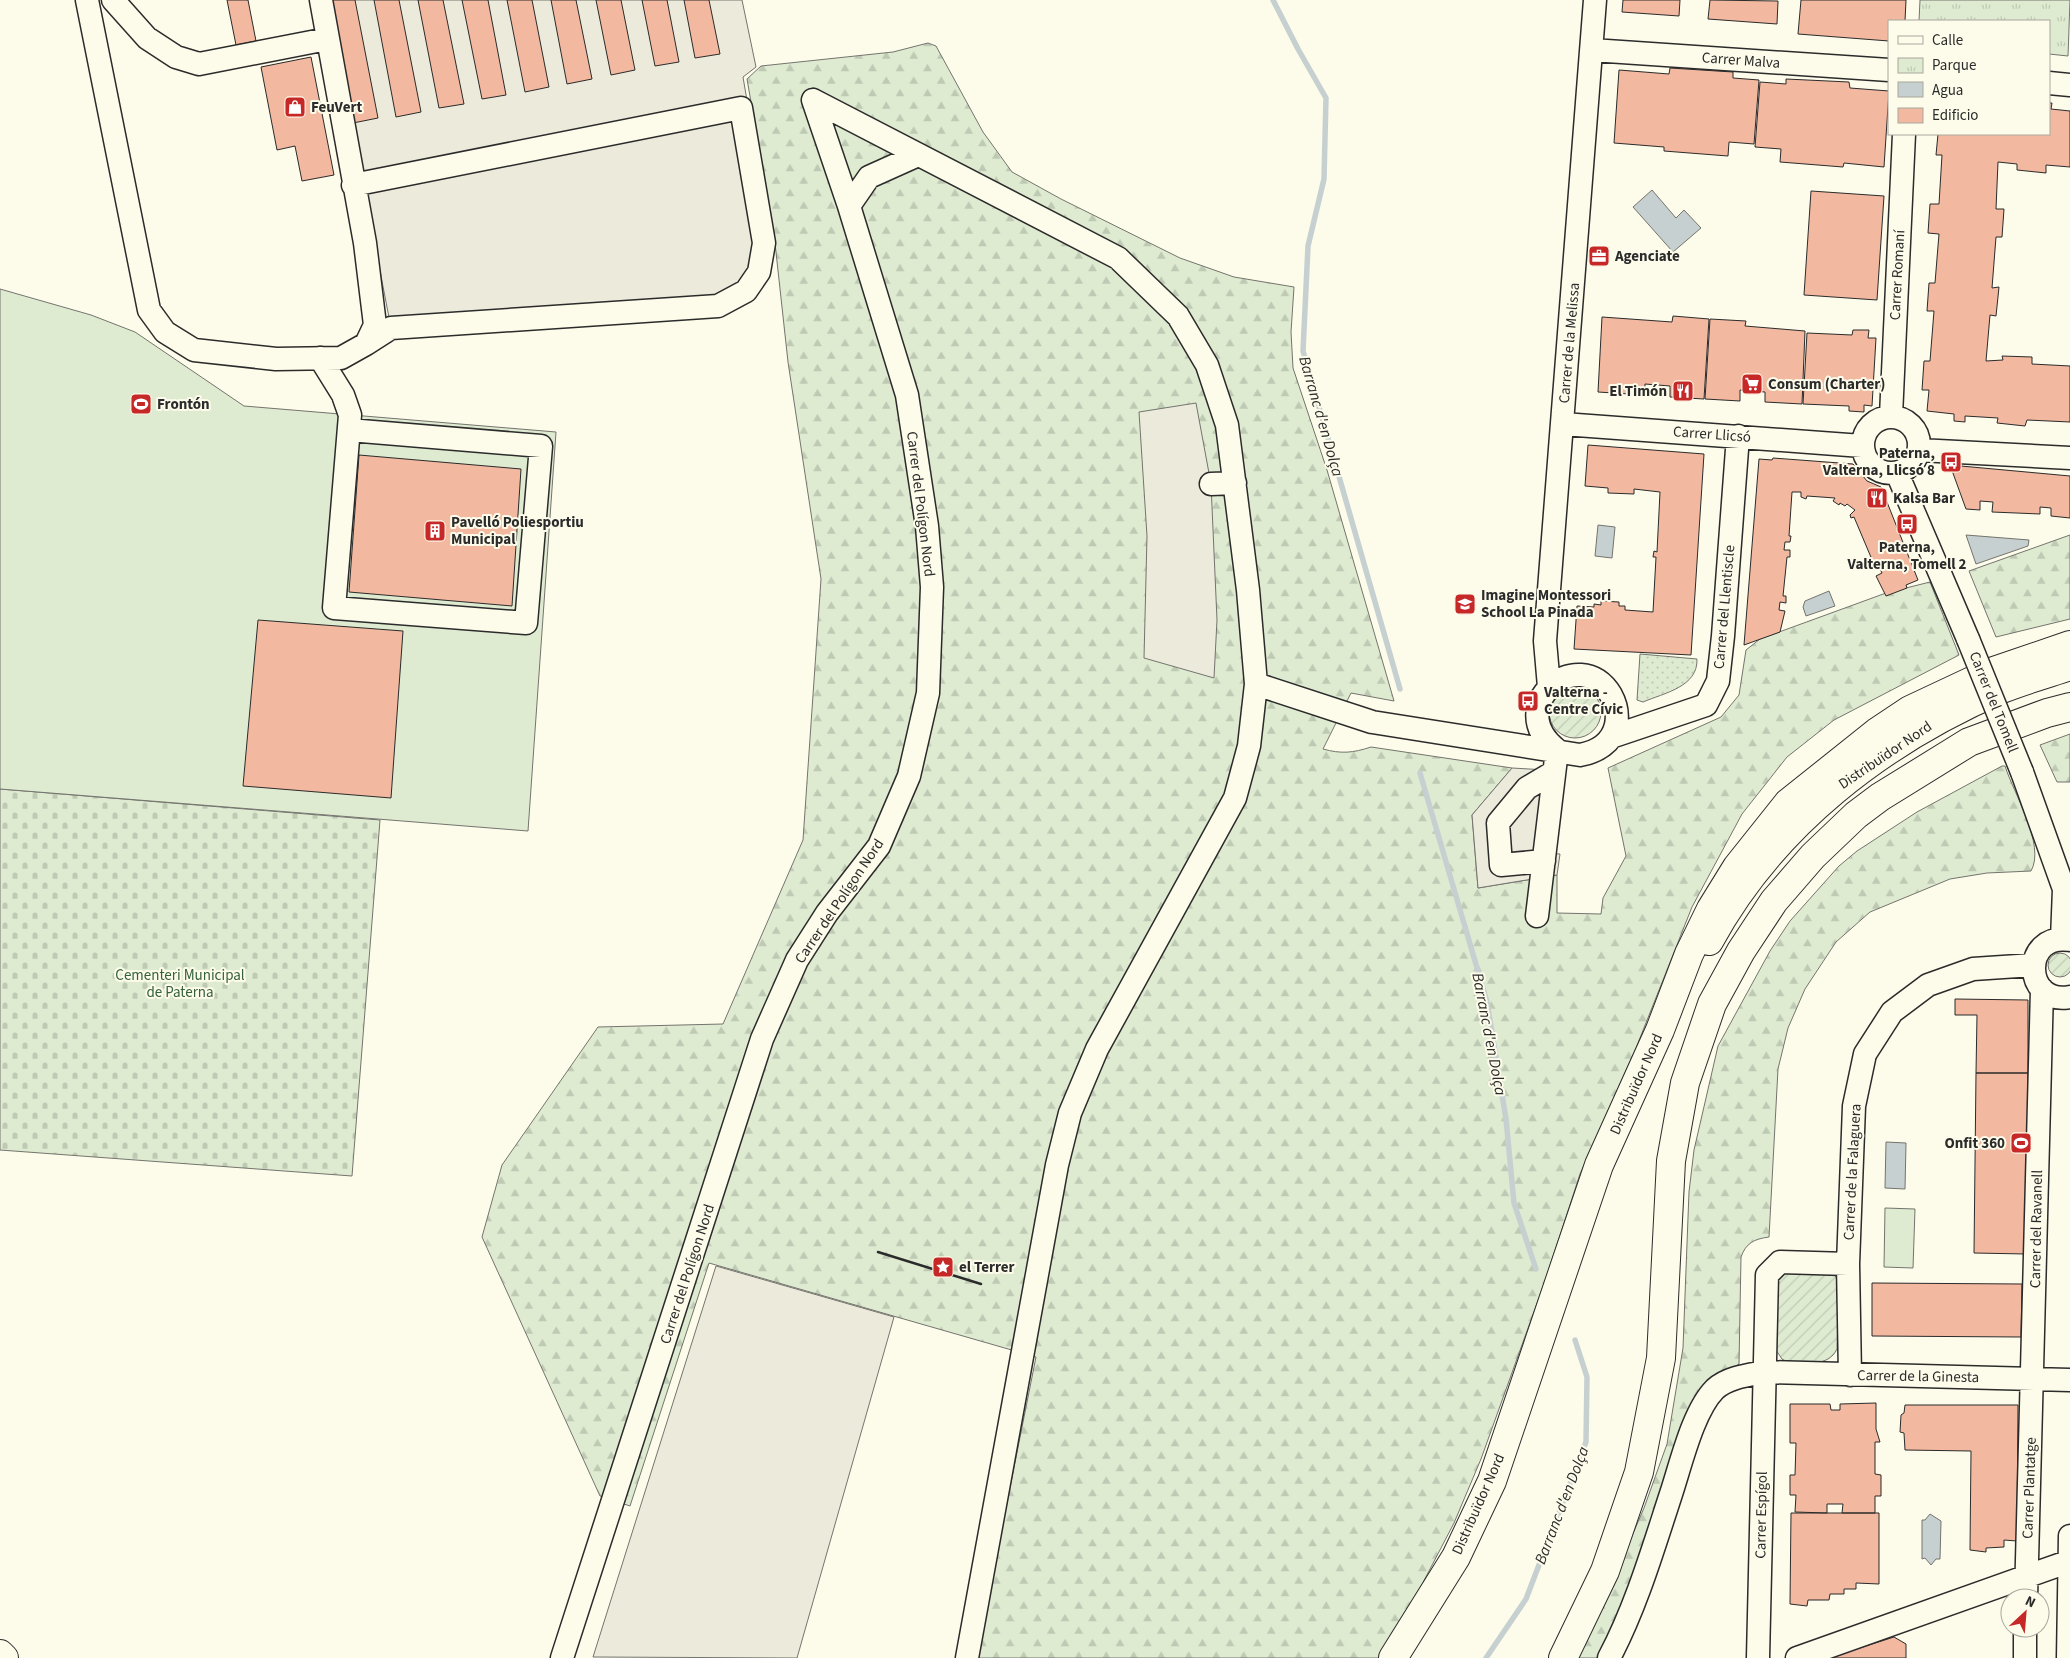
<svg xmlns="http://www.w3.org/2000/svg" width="2070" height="1658" viewBox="0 0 2070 1658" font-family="'Source Sans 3',sans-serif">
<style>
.grass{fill:url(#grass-dots);stroke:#74746e}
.forest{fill:url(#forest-firs);stroke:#74746e}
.cemetery{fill:url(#cemetery-stones);stroke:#74746e}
.park{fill:url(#park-tufts);stroke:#74746e}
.garden{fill:url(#garden-furrows);stroke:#74746e}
.pitch{fill:#deebd1;stroke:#74746e}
.parking{fill:#eceadb;stroke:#74746e}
.water{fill:#c7d0d0;stroke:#74746e}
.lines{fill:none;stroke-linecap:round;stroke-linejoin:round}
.stream{stroke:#c7d0d0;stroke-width:5.5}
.building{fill:#f2b8a0;stroke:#2b2b2b}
.minor-casing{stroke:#2b2b2b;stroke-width:25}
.major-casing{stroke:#2b2b2b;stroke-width:30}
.highway-casing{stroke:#2b2b2b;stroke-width:30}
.minor{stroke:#fdfbea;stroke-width:22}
.major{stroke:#fdfbea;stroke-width:28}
.highway{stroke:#fdfbea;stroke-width:28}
.minor-bridge-casing{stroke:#2b2b2b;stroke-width:25;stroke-linecap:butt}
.minor-bridge{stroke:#fdfbea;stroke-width:22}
.wall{stroke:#2b2b2b;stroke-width:2.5}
.labels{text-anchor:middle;stroke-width:4;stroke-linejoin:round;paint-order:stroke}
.street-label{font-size:15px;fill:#2b2b2b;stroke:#fdfbea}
.poi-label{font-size:15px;font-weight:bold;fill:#2b2b2b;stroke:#fdfbea;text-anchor:start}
.park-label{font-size:15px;fill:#34623c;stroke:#fdfbea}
.water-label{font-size:16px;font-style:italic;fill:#2b2b2b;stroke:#fdfbea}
</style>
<defs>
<pattern id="grass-dots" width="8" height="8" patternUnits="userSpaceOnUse" patternTransform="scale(1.25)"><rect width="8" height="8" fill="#deebd1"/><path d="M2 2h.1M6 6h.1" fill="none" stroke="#bfcab4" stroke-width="1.8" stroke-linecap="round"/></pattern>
<pattern id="forest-firs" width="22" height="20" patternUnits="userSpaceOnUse" patternTransform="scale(1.25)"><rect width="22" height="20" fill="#deebd1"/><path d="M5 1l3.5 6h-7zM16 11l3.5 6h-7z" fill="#bfcab4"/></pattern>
<pattern id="cemetery-stones" width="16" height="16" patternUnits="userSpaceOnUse" patternTransform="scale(1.25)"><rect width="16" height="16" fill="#deebd1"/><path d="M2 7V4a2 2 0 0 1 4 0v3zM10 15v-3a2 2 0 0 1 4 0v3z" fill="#bfcab4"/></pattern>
<pattern id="park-tufts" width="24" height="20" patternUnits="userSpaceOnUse" patternTransform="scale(1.25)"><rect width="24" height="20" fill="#deebd1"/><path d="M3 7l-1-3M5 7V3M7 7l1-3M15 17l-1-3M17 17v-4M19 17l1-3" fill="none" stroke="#bfcab4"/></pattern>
<pattern id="garden-furrows" width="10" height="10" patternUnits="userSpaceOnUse" patternTransform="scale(1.25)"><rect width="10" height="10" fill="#deebd1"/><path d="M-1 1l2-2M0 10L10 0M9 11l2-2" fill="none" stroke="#bfcab4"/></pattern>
</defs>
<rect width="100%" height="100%" fill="#fdfbea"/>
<!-- grass -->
<path class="grass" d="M1640,654L1697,659C1698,687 1664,693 1643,702L1637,700Z"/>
<!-- forest -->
<path class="forest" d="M928,43L936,46L983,132L1012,172L1061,199L1180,258L1234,277L1294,287L1291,332L1293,368L1327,470L1394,701L1351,693L1323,749C1341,754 1353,753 1371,747L1512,768L1472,815L1478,888L1557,875V913L1601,914L1603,898L1626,856L1608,768L1721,717L1739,695L1746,650L1760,639L1886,593L1930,582L1959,655L1834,720L1787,757L1742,814L1692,907L1636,1048L1580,1174L1546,1278L1481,1459L1454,1523L1417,1594L1379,1658H976L1036,1357L709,1263L630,1506L600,1496L482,1237L502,1165L598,1027L723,1024L803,840L821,579L788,362L774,234L747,79L761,66L893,52Z
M2070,535V619L1996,637L1969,571Z
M2070,734V782H2057L2040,745Z
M2002,766H2005C2013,792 2046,845 2031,871L1987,873L1950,879L1870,912L1836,942L1805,989L1788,1028L1778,1069L1769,1237C1754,1239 1746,1243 1741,1257L1739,1364L1719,1377L1598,1658H1576L1592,1629L1644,1508L1667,1444L1683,1348L1689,1192L1694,1150L1718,1046L1770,951L1790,921L1839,866L1857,851L1917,812Z"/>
<!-- cemetery -->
<path class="cemetery" d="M0,789L380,820L352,1176L0,1150Z"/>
<!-- park -->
<path class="park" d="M1920,0H2070L2068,56L2049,54V21H1919Z"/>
<!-- garden -->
<path class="garden" d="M1549 712a26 26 0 1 1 52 0a26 26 0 1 1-52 0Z
M2048 965a12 12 0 1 1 24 0a12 12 0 1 1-24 0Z
M1832,1272L1839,1281L1837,1349C1828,1368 1805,1362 1787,1362L1782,1359L1776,1350L1775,1282L1779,1273Z"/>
<!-- pitch -->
<path class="pitch" d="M0,289L91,315L135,332L244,406L556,432L528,831L0,789Z
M1885,1208L1915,1209L1913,1268L1884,1267Z"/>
<!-- parking -->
<path class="parking" d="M328,0H742L756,67L743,77L770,236L749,298L391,328Z
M1196,403L1211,484L1217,620L1214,678L1144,658L1147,536L1139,412Z
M1512,768L1546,770L1538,853L1560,854L1557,875L1478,888L1472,815Z
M716,1266L894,1317L797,1658L593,1657Z"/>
<!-- water -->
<path class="water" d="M1652,190L1676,218L1684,210L1701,228L1673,252L1633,207Z
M1598,525L1615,527L1612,558L1595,556Z
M1966,535L2029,540L2028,546L1976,564Z
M1829,591L1835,606L1806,616L1803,607L1805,601Z
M1886,1142L1906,1143L1905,1189L1885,1188Z
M1930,1514L1941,1521L1940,1559H1936L1931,1565L1925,1558L1922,1559V1520H1925Z"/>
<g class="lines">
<!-- stream -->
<path class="stream" d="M1273,0L1298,49L1326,98L1324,179L1308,246L1303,351L1400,689
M1420,773L1487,1002L1506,1119L1514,1203L1536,1269
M1486,1658L1526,1599L1586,1442L1587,1377L1575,1340"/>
</g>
<!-- building -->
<path class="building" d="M227,0H248L256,41L236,45Z
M330,0H355L378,118L353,123Z
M374,0H399L421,112L396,117Z
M418,0H443L464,104L439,108Z
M462,0H488L506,95L482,99Z
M507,0H532L549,87L525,92Z
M551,0H576L592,79L567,84Z
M596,0H621L635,70L611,75Z
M642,0H667L679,62L655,66Z
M684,0H709L720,54L695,58Z
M1623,0H1680L1679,16L1622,12Z
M1710,0L1778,1L1777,24L1708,19Z
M1801,0H1906L1905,21H1889V41L1798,34Z
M311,57L334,175L302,181L295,146L277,150L261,67Z
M1670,68L1733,72V78L1759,80L1754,144L1729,142L1728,156L1664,151V147L1614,143L1619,70L1669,74Z
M1786,79L1849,82L1850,88L1889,91L1884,167L1844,163L1843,167L1780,162L1781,149L1755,147L1760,82L1786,84Z
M2049,103H2052L2051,109L2070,111V167L2046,165V173L2017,170V164L1998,162L1996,209H2004L2002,237H1996L1992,288L1999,287L1996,316L1990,315L1986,361L2003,360L2002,356L2032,357V364L2070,366V422L2027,420L2025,426L1997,423L1998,418L1965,416V422L1954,421V414L1927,411L1929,390H1922L1924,361H1930L1934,311H1927L1929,283H1935L1939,234L1928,233L1930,204H1939L1942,155H1936L1938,134H2049Z
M1811,191L1884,196L1877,300L1804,295Z
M1673,316L1709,319L1704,399L1670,397V386L1645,384V395L1598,392L1602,317L1672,322Z
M1710,319L1746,321L1745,326L1805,331L1802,404L1765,402V392L1740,390V401L1705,399Z
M1853,330H1869L1868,338H1876L1872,406L1864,405V412L1849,411V406L1803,404L1807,333L1852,335Z
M1588,445L1704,454L1691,655L1574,649L1577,606L1594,607V604L1601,605V601L1619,602V606H1625V610L1653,612L1656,557H1653L1654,551L1657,552L1660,492L1634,489V494L1608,493V488L1585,486Z
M359,455L521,469L512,606L349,592Z
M1773,458L1853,464L1867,481L1881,487L1918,580L1906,585L1907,588L1886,596L1876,576L1882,573L1879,567L1873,568L1871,563L1873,562L1854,517L1851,518L1850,515L1855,510L1847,504L1845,506L1840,503L1839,505L1833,501L1835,498L1807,496L1806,499L1801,497V492H1792L1789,536H1791L1790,542H1785L1784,550H1790V557H1787L1783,596H1786V603L1780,602L1779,610L1785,611L1780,632L1744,645L1759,459L1772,460Z
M1950,465L2070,476V518L2051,516V508L2040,507V514L1992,512L1993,502L1980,501V510L1966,509Z
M258,620L403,631L391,798L243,786Z
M1955,999L2028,1000V1073H1976L1977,1015H1955Z
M1976,1073H2028L2026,1254L1974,1253Z
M1872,1283L2022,1284L2021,1337L1872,1336Z
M1876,1403V1429L1880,1442H1875V1474L1881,1475V1496H1875V1513H1842L1843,1504H1827V1513L1795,1512L1796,1495H1790V1475H1795L1796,1443H1790V1404H1830L1831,1410H1840V1404Z
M1905,1405H2018L2017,1541L2004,1540V1547L1986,1548V1552L1970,1550L1971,1451L1905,1450L1904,1433L1900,1432L1901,1415L1904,1413Z
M1791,1513H1879V1584L1856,1583V1589H1844V1594H1830L1829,1600H1808L1807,1606L1790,1604Z
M1894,1637L1906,1644V1658H1828Z"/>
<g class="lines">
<!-- minor casing -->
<g class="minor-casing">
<path id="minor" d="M87,0L149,310L165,332L194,350L276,359L341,358L366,344L375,325L365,243L321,0
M113,0L147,38L176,57L199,64L327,39
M1592,50L1889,70
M2049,83L2070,85
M813,100L1118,258L1178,316L1207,365L1227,425L1248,590L1256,684L1249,746L1235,798L1097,1049L1070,1113L1057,1165L967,1658
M353,185L741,108L764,243L759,272L746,291L718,306L391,328L366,344
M849,206L869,177L918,155
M320,358L343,395L350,415L334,608L526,623L541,446L349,430
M1891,416L1904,134
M1863 445a28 28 0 1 1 56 0a28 28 0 1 1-56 0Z
M1563,424L1862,446
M1919,450L2070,458
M1897,473L1968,639
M1211,484L1235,483
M1256,684L1372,722L1580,755C1597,752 1612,743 1616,725C1618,715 1616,704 1611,695C1579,642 1501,706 1557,750
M1549,687L1545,641L1595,0
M1611,737L1706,705L1718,681L1723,636L1738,436
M2022,772L2064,889L2062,939
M1544,861L1501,865L1498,823L1527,788L1554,772
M1537,916L1557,750
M2070,940C2021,932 2023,1006 2070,997
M1850,1375L1848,1264L1854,1106L1865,1054L1892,1012L1928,985L1973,969L2033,965
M2026,1598L2042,989
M562,1658L762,1039L797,960L827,913L879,846L909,776L928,693L932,587L927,526L907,395L849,206L813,100
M1609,1658C1636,1607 1653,1549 1671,1494C1681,1464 1693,1411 1715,1389C1728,1377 1749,1375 1765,1372L2070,1380
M1758,1658L1767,1275L1780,1262L1848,1264
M1797,1658L2070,1561
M2025,1658V1628
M2068,1658L2070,1536"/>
</g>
<!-- major casing -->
<g class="major-casing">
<path id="major" d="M1709,941C1772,825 1881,741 2002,689C2024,680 2047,674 2070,666
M0,1654L4,1658"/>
</g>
<!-- highway casing -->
<g class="highway-casing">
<path id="highway" d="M1393,1658L1456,1557L1492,1481L1599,1165L1660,1030L1689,954L1711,909L1737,867L1788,803L1877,732L1910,710L1991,672L2070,645
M1563,1658L1605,1571L1639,1472L1661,1358L1671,1161L1685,1083L1712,1004L1741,951L1774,901L1813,856L1856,815L1880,797L1969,742L2047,713L2070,707"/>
</g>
<!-- minor -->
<use href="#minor" class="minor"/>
<!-- major -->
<use href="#major" class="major"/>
<!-- highway -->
<use href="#highway" class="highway"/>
<!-- minor-bridge casing -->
<g class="minor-bridge-casing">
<path id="minor-bridge" d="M1968,639L2022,772"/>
</g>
<!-- minor-bridge -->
<use href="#minor-bridge" class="minor-bridge"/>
<!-- wall -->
<path class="wall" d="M878,1252L981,1284"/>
</g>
<!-- icons -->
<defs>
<g id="shop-square" transform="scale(1.125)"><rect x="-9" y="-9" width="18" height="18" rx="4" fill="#c62828" stroke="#fdfbea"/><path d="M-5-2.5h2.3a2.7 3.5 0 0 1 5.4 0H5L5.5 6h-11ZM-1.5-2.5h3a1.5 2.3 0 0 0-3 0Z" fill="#fff"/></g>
<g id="office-square" transform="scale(1.125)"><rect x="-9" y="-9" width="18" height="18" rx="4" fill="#c62828" stroke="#fdfbea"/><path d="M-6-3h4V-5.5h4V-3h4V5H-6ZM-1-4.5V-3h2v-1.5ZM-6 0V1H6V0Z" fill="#fff"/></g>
<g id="supermarket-square" transform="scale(1.125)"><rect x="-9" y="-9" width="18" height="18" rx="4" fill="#c62828" stroke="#fdfbea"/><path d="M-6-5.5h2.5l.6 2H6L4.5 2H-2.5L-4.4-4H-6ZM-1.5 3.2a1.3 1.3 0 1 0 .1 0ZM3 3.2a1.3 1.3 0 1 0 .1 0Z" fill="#fff"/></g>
<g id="restaurant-square" transform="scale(1.125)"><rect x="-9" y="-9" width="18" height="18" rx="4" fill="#c62828" stroke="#fdfbea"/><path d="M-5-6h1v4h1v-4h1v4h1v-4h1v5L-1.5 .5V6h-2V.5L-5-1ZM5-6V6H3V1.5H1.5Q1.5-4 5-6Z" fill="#fff"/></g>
<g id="stadium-square" transform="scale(1.125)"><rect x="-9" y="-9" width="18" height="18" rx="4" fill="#c62828" stroke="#fdfbea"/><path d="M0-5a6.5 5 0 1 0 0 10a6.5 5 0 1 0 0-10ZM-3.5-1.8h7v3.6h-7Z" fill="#fff"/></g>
<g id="bus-square" transform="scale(1.125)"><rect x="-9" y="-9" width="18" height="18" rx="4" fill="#c62828" stroke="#fdfbea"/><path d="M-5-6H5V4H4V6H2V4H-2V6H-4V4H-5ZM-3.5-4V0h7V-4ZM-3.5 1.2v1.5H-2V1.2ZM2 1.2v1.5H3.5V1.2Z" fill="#fff"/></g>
<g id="building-square" transform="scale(1.125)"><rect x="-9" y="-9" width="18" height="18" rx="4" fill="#c62828" stroke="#fdfbea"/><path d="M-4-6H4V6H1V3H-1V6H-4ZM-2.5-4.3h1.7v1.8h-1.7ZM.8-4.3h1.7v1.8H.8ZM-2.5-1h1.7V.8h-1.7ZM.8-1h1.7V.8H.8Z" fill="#fff"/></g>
<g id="school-square" transform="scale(1.125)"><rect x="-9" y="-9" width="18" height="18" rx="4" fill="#c62828" stroke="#fdfbea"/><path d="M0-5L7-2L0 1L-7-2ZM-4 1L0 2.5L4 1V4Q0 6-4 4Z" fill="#fff"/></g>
<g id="sight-square" transform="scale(1.125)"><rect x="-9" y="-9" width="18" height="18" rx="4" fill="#c62828" stroke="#fdfbea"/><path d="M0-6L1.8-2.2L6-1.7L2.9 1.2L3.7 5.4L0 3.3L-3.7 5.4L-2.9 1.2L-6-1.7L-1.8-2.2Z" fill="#fff"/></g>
</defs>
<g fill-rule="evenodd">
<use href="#shop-square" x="295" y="107"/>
<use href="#office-square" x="1599" y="256"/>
<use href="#supermarket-square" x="1752" y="384"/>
<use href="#restaurant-square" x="1683" y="391"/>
<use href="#stadium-square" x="141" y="404"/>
<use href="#bus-square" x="1951" y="462"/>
<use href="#restaurant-square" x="1877" y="498"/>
<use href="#bus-square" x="1907" y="524"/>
<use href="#building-square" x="435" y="531"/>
<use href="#school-square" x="1465" y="604"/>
<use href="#bus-square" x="1528" y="701"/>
<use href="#stadium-square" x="2021" y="1143"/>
<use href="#sight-square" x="943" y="1267"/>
</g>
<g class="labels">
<!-- street labels -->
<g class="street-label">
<text transform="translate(1741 60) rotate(4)" y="5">Carrer Malva</text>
<text transform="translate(1897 275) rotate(-87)" y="5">Carrer Romaní</text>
<text transform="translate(1569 343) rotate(-85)" y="5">Carrer de la Melissa</text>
<text transform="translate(1712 434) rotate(4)" y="5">Carrer Llicsó</text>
<text transform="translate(921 504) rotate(83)" y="5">Carrer del Polígon Nord</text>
<text transform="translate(1724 607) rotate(-85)" y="5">Carrer del Llentiscle</text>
<text transform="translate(1994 702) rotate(68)" y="5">Carrer del Tomell</text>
<text transform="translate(1885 755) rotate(-34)" y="5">Distribuïdor Nord</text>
<text transform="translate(839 901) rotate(-56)" y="5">Carrer del Polígon Nord</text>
<text transform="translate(1636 1084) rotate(-66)" y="5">Distribuïdor Nord</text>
<text transform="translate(1852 1172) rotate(-87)" y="5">Carrer de la Falaguera</text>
<text transform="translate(2036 1229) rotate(-89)" y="5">Carrer del Ravanell</text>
<text transform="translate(687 1274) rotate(-72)" y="5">Carrer del Polígon Nord</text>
<text transform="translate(1918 1376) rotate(1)" y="5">Carrer de la Ginesta</text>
<text transform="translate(2029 1488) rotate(-88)" y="5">Carrer Plantatge</text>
<text transform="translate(1478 1504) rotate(-66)" y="5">Distribuïdor Nord</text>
<text transform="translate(1761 1515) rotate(-89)" y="5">Carrer Espígol</text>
</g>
<!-- poi labels -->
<g class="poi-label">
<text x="311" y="112">FeuVert</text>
<text x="1615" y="261">Agenciate</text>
<text x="1768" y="389">Consum (Charter)</text>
<text x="1667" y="396" text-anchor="end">El Timón</text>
<text x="157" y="409">Frontón</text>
<text x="1935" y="458" text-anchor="end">Paterna,<tspan x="1935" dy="17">Valterna, Llicsó 8</tspan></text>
<text x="1893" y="503">Kalsa Bar</text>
<text x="451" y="527">Pavelló Poliesportiu<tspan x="451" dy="17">Municipal</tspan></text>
<text x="1907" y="552" text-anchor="middle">Paterna,<tspan x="1907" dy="17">Valterna, Tomell 2</tspan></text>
<text x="1481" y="600">Imagine Montessori<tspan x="1481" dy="17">School La Pinada</tspan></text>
<text x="1544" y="697">Valterna -<tspan x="1544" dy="17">Centre Cívic</tspan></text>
<text x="2005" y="1148" text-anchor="end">Onfit 360</text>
<text x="959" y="1272">el Terrer</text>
</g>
<!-- park labels -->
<g class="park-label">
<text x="180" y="980">Cementeri Municipal<tspan x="180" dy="17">de Paterna</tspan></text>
</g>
<!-- water labels -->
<g class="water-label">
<text transform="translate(1322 416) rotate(74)" y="6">Barranc d'en Dolça</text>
<text transform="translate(1490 1034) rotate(79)" y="6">Barranc d'en Dolça</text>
<text transform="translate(1561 1505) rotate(-69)" y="6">Barranc d'en Dolça</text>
</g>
</g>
<!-- legend -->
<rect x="1888" y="20" width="162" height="115" fill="#fdfbea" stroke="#a9a89e"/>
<rect x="1898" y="36" width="25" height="8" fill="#fdfbea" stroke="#a9a89e"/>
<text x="1932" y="45" font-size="15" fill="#2b2b2b">Calle</text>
<rect x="1898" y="58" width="25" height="15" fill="url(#park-tufts)" stroke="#a9a89e"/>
<text x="1932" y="70" font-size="15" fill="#2b2b2b">Parque</text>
<rect x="1898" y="82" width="25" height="15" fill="#c7d0d0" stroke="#a9a89e"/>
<text x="1932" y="95" font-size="15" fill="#2b2b2b">Agua</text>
<rect x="1898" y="108" width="25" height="15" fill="#f2b8a0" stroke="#a9a89e"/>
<text x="1932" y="120" font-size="15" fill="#2b2b2b">Edificio</text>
<!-- north arrow -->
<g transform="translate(2025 1613) rotate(26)"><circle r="24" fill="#fdfbea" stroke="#a9a89e"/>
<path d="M0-4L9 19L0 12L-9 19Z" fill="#c62828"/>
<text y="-8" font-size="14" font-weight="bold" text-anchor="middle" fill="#2b2b2b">N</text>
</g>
</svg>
